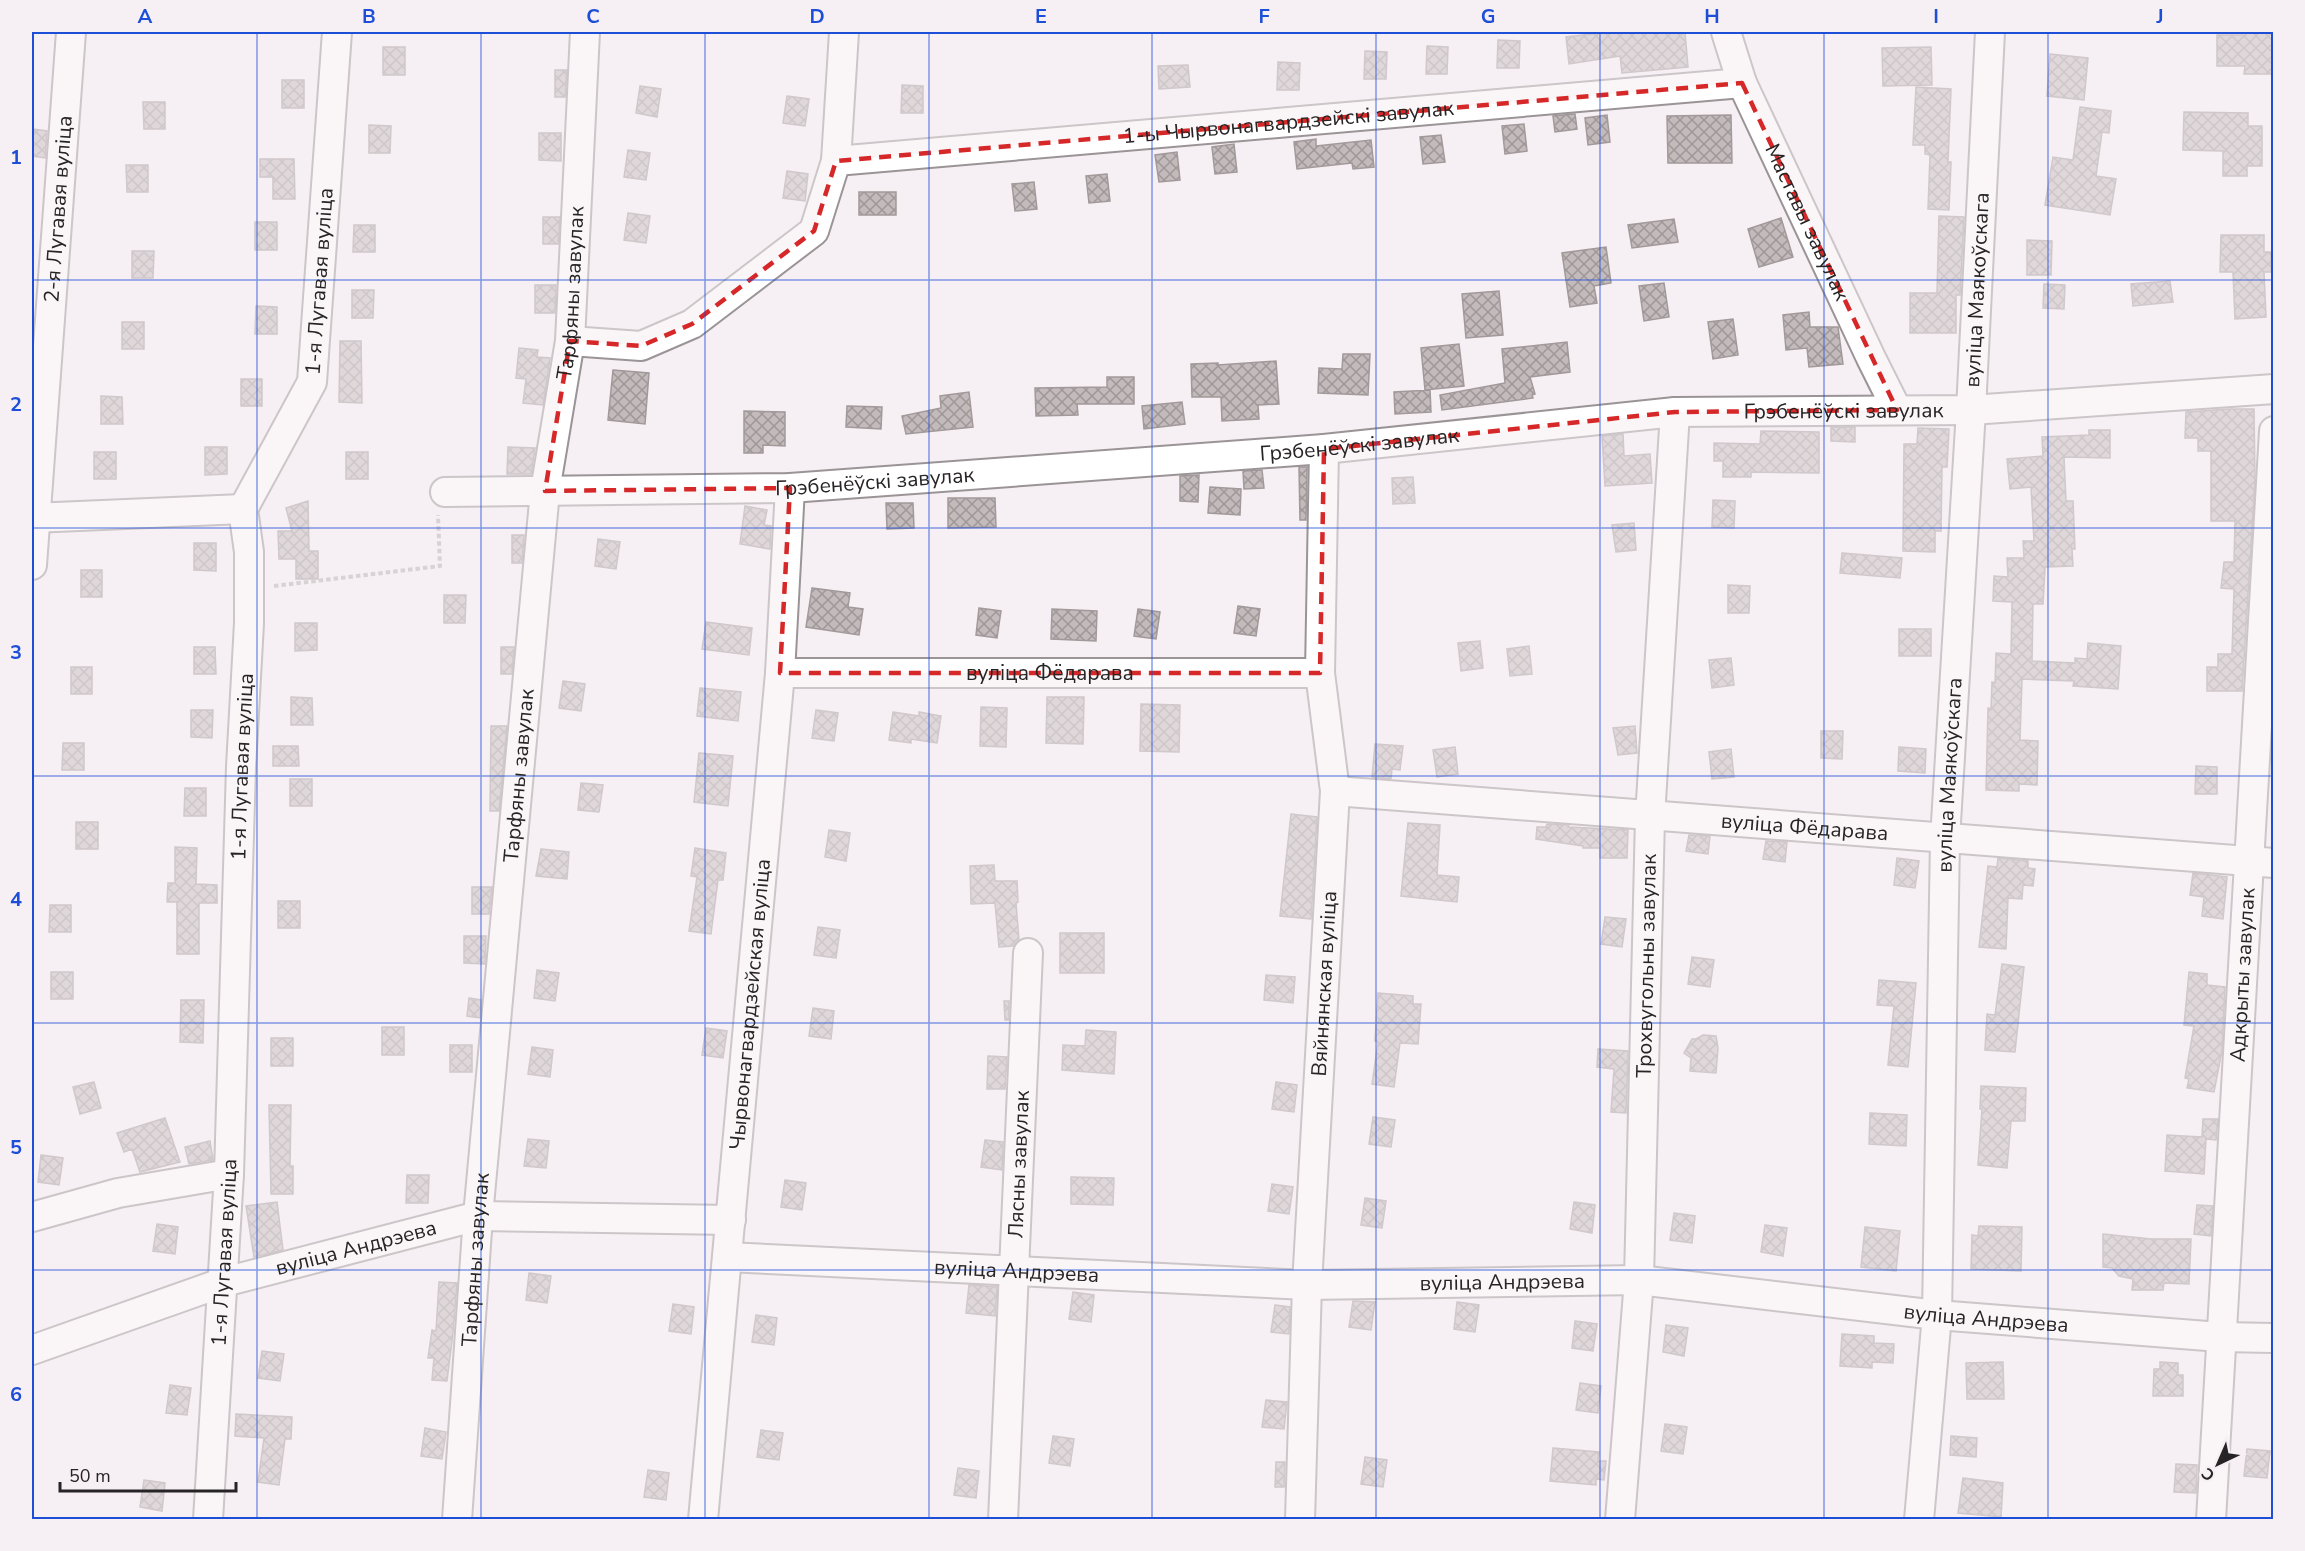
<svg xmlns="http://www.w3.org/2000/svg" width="2305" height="1551" viewBox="0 0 2305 1551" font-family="'Nunito Sans',sans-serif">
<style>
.building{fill:url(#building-cross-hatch);stroke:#a2999a;stroke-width:1.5}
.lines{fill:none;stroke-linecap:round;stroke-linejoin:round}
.minor-casing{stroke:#9b9497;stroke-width:32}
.path{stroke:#b5afb2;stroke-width:4;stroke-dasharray:4.5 3;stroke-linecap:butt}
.minor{stroke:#fff;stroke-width:28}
.marked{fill:none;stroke:#d62828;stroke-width:4.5;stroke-dasharray:12 8;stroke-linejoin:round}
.grid{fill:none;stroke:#1d4ed8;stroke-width:1.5;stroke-opacity:0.55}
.labels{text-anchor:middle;stroke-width:5;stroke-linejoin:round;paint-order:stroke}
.street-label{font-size:21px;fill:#272425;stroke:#f6eff3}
.neatline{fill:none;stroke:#1d4ed8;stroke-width:2}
.grid-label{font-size:20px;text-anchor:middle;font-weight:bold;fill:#1d4ed8}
</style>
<defs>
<pattern id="building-cross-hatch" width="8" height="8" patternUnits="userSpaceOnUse" patternTransform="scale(1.5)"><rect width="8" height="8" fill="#c3babb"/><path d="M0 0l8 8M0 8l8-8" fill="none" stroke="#9e9798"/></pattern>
</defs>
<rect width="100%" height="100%" fill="#f6eff3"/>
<!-- building -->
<path class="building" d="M1610,32H1685L1688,67L1622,73L1620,56L1569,64L1566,37Z
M2246,32H2273L2272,74H2244L2245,66H2217V35H2246Z
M1498,40L1520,41L1519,68H1497Z
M1427,46L1448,47L1447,74H1426Z
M383,47H405V75H383Z
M1931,47L1932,85L1883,86L1882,48Z
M1365,51L1387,52L1386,79H1364Z
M2050,54L2088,58L2084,100L2047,96Z
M1278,62L1300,63L1299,90H1277Z
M1188,65L1190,87L1159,89L1158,66Z
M555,70H567L565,97H555Z
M282,80H304V108H282Z
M902,85L923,86V113H901Z
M640,86L661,89L657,117L636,113Z
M1916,87L1951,89L1948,162H1951L1949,210L1928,209L1930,155L1925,154V145H1913Z
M787,96L809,99L805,126L783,123Z
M143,102H165V129H144Z
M2080,107L2111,111L2109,133L2102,132L2096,176L2116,179L2110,215L2045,205L2053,157L2073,160Z
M2184,112L2248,113V126H2262V166H2247V176H2223V151L2183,150Z
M1575,114L1577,129L1555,132L1553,116Z
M1607,115L1610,142L1588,145L1585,118Z
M1731,115L1732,163H1668L1667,116Z
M1524,124L1527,151L1505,154L1502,126Z
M369,125L391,126L390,153H369Z
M33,129L47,131L45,158L32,156Z
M539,133H561V161L539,160Z
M1441,135L1445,162L1423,164L1420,137Z
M1316,139V146L1371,140L1374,167L1353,169L1352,163L1297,169L1294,142Z
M1234,144L1237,172L1215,174L1212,147Z
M628,150L650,153L646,180L624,177Z
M1177,152L1180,180L1159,182L1155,155Z
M260,159H294L295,199H273V177H260Z
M126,165H148V192H127Z
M787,171L808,174L805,201L783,198Z
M1107,174L1110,201L1089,203L1086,176Z
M1034,182L1037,209L1015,211L1012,184Z
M859,192H896V215H859Z
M628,213L650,216L646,243L624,240Z
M1939,216L1964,217L1960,295H1956V333H1910V293H1937Z
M543,217H560L558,244H543Z
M1781,218L1793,257L1759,267L1748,229Z
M1674,219L1678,242L1632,248L1628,225Z
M255,222H277V250H255Z
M354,225H375V252H353Z
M2221,235H2264V252H2271V272H2264L2266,317L2235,319L2233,272H2220Z
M2027,240L2052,241L2051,275H2027Z
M1606,247L1611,283L1594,286L1597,303L1570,307L1562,253Z
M132,251H154L153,278H132Z
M2170,281L2173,302L2133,306L2131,284Z
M1664,283L1669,317L1644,321L1639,286Z
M2044,284L2065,285L2064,309L2043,308Z
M535,285H556L555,313H535Z
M352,290H374L373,318H352Z
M1499,291L1503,335L1466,338L1462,294Z
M256,306L277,307V334H255Z
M1809,312L1810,327H1838L1843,364L1809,367L1807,348L1786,350L1783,315Z
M1733,319L1738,355L1713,359L1708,322Z
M122,322H144V349H122Z
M340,341H361L362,403L339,402Z
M1567,342L1570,372L1530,377L1535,394L1532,395L1533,398L1442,410L1440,395L1505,383L1502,349Z
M1459,344L1464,386L1425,390L1421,348Z
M519,348L538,350L537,357L550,358L543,405L523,403L526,379L516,378Z
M1343,354H1370L1368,395L1318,393L1319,368L1342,369Z
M1276,361L1279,404L1258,405L1259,419L1222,421L1221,397H1192L1191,364L1218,363V365Z
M613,370L649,373L645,424L608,420Z
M1107,377H1134V404H1077L1078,415L1036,416L1035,388L1107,387Z
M241,379H262V406H241Z
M1430,390L1431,412L1395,414L1394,392Z
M969,392L973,427L906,434L902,416L941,408L940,396Z
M101,396L122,397L123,424H101Z
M1182,402L1185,424L1144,429L1142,406Z
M847,406L882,407L881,429L846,427Z
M2230,409H2254L2255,480L2242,691H2207V667H2218V654H2232L2234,589L2221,588L2224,562H2234L2235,521H2211V451H2198V438H2185L2186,412Z
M744,411L785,412V446L763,445V453H744Z
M1831,427H1855V442L1831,441Z
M1918,428L1949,429L1947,467H1942L1941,531H1935V552L1903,551L1904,444H1917Z
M2089,430H2110V458L2064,457L2066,501H2073L2075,549H2072L2073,566L2045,567L2043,604H2033L2032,661L2075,663V658L2087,659L2088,643L2121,646L2118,689L2073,686L2074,681L2022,679L2020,740L2038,741L2037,785L2019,784V791L1986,790L1988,708L1991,709L1992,682L1995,683L1996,653L2011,654L2012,602L1993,601L1994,576L2008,577L2007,558H2024L2023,541H2034L2031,487L2010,489L2007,459L2043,456L2042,437L2089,435Z
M1761,431L1819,432V473L1751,472V477H1723V461H1714V443L1760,444Z
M1623,434L1624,456L1650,454L1652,483L1605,486L1602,436Z
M205,447H227V474L205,475Z
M508,447L535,448L531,474H507Z
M94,452H116V479H94Z
M346,452H368V479H346Z
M1299,467H1307L1306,520H1300Z
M1262,470L1264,488L1244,489L1243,471Z
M1199,475L1198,502L1180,501V476Z
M1413,477L1415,503L1393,504L1392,478Z
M1210,487L1241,489L1240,515L1208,513Z
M948,498H995L996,527L948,528Z
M1713,500L1735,501L1734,528L1712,527Z
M308,501L309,551H318V579H296V559H279L278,531H292L286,508Z
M886,503H913L914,528L887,529Z
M745,506L767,510L764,525L771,526L770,549L740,544Z
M1634,523L1636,550L1616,552L1612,525Z
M512,535H524L522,563H512Z
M598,539L620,542L616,569L595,566Z
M194,543H216V571L194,570Z
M1842,553L1902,558L1900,578L1840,573Z
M81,570H102V597H81Z
M1728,585L1750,586L1749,613H1728Z
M812,588L850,593L848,607L863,609L859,635L806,627Z
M444,595H466L465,623H444Z
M1238,606L1260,609L1256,636L1234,633Z
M979,608L1001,611L997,638L976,635Z
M1052,609L1097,611L1096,641L1051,639Z
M1138,609L1160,612L1156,639L1134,636Z
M706,622L752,628L749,655L702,649Z
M295,623H317V650L295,651Z
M1899,629H1931V656H1899Z
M1480,641L1483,668L1461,671L1458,643Z
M1529,646L1532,674L1510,676L1507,649Z
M194,647H215L216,674H194Z
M501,647H514L512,674H501Z
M1731,658L1734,685L1712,688L1709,660Z
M71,667H92V694H71Z
M563,681L585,684L581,711L559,708Z
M700,688L741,692L738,721L697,716Z
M291,697L312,698L313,725H291Z
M1047,697H1084L1083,744L1046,743Z
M1141,704L1180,705L1179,752L1140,751Z
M981,707L1007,708L1006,747L980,746Z
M191,710H213L212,738L191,737Z
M816,710L838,713L834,741L812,738Z
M893,712L919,716V712L941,716L937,743L911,739V743L889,740Z
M491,726H507L499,811H490Z
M1635,726L1637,753L1618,755L1613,728Z
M1821,731H1843L1842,759L1821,758Z
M63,743H84V770H62Z
M1375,744L1403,746L1400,770L1392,769L1391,779L1372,777Z
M273,746H298L299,766H273Z
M1455,747L1458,774L1437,777L1433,750Z
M1899,747L1926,749L1925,773L1898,771Z
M1731,749L1734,777L1712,779L1709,752Z
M699,753L733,756L728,806L694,802Z
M2196,766L2217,767V794H2195Z
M290,779H312V806H290Z
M581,783L603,785L599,812L578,810Z
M185,788H206V816H184Z
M1291,814L1317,817L1311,919L1280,916Z
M76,822H98V849H76Z
M1408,823L1440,825L1437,875L1459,877L1457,902L1401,896Z
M1547,824L1569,825L1568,827L1628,830L1627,858H1600V848H1583V846L1536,839L1537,827H1546Z
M829,830L850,833L846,861L825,857Z
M1689,835L1710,836L1708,854L1686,851Z
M1766,841L1787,842L1785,862L1763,859Z
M175,847L197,848L196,884L217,885V903H199V954H177V902H167L168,883H175Z
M695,848L726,853L723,880H718L711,934L689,931L697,877L691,876Z
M541,849L569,852L567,879L536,876Z
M1897,858L1919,861L1915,888L1894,885Z
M1998,858L2028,861V868L2035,869L2033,886L2023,885L2022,899L2008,898L2006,949L1979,947L1988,866L1997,867Z
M994,865L995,881H1017L1018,902L1016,903L1019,940L1013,946L999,947L995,903L971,904L970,866Z
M2193,873L2227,877L2223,919L2202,916L2204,897L2190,895Z
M472,887H492L489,914H472Z
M278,901H300V928H278Z
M50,905H71V932H49Z
M1605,917L1626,919L1622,947L1601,944Z
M818,927L840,930L836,958L814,955Z
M1060,933H1104V973H1060Z
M464,936H486L485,964L464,963Z
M1692,957L1714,960L1710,987L1688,984Z
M2002,964L2024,967L2015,1052L1985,1050L1987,1014L1995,1015Z
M537,970L559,973L555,1001L534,998Z
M51,972H73V999H51Z
M2189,972L2207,974V985L2225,987L2222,1051L2214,1092L2187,1088L2189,1079L2185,1078L2194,1026L2184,1025Z
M1266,975L1295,977L1293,1003L1264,1000Z
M1879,980L1916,983L1908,1067L1888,1065L1894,1006L1877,1005Z
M1378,993L1413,996V1004H1421L1418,1044L1400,1043L1394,1087L1372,1084L1378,1042L1375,1041Z
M469,998L481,1000L480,1018L467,1016Z
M181,1000H204L203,1043L180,1042Z
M1004,1001H1009V1020H1005Z
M813,1008L834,1011L831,1039L809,1036Z
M382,1027H404V1055H382Z
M706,1028L727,1031L723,1058L702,1055Z
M1086,1030L1116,1032L1114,1074L1062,1070L1063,1045L1085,1046Z
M1703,1035L1716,1036L1718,1048L1716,1073L1690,1071L1691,1058L1684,1053L1692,1039H1696Z
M271,1038H293V1066H271Z
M450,1045H472V1072H450Z
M532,1047L553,1050L550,1077L528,1074Z
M1598,1049L1628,1051L1626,1113L1611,1112L1614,1069L1597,1067Z
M988,1056L1007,1057L1005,1089H987Z
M94,1082L101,1108L80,1114L73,1087Z
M1276,1082L1297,1085L1294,1112L1272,1109Z
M1981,1086L2026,1088L2025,1121H2011L2007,1168L1978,1165L1982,1109H1980Z
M269,1105H291L290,1166H293V1194H271Z
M1870,1113L1907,1115L1906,1146L1869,1144Z
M1373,1117L1395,1120L1391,1147L1369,1144Z
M165,1118L180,1162L140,1172L132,1149L124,1152L117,1133Z
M2203,1119H2218L2216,1140L2206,1139L2204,1174L2165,1171L2167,1135L2202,1137Z
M528,1139L549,1141L546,1168L524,1166Z
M985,1140L1003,1142L1002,1170L981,1167Z
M210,1141L213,1160L189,1164L185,1147Z
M41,1155L63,1158L59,1185L38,1182Z
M407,1175H429L428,1203H406Z
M1071,1177L1114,1178L1113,1205L1071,1204Z
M785,1180L806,1183L802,1210L781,1207Z
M1272,1184L1293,1187L1289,1214L1268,1211Z
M1365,1198L1386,1201L1382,1228L1361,1225Z
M277,1202L283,1250L254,1257L246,1206Z
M1574,1202L1595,1205L1592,1233L1570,1229Z
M2197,1205L2213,1206L2211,1236L2194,1234Z
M1674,1213L1695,1216L1692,1243L1670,1240Z
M157,1224L178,1227L175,1254L153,1251Z
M1765,1225L1787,1228L1783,1256L1761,1252Z
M1979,1226L2022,1227L2021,1271L1971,1269L1972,1235L1978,1236Z
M1865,1227L1900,1231L1896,1271L1861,1267Z
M2103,1234L2151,1239H2191L2189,1284L2164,1283L2163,1290H2132L2133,1279L2119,1276L2112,1268L2103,1267Z
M529,1273L551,1276L547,1303L526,1300Z
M439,1282L457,1283L453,1333L447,1381L432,1380L434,1358H428L432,1330L436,1331Z
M969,1285L997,1287L995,1316L966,1313Z
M1073,1292L1094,1295L1091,1322L1069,1319Z
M1353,1301L1375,1302L1371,1330L1349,1327Z
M1457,1302L1479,1305L1475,1332L1454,1329Z
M673,1304L694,1307L691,1334L669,1331Z
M1275,1305L1290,1307L1289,1334L1271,1332Z
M756,1315L777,1318L774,1345L752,1342Z
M1575,1321L1597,1324L1593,1351L1572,1348Z
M1666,1325L1688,1328L1684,1356L1663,1352Z
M1842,1334L1874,1336V1343L1894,1344L1893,1363L1872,1362V1368L1840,1366Z
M262,1351L284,1354L280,1381L258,1378Z
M2003,1362L2004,1399H1967L1966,1363Z
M2160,1362L2178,1363V1375H2183V1396H2153L2154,1369H2160Z
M1580,1383L1601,1386L1598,1413L1576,1410Z
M170,1385L191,1388L187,1415L166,1413Z
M1266,1400L1287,1402L1284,1429L1262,1427Z
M236,1414L292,1417L291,1439H285L279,1485L258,1482L264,1438L235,1436Z
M1665,1424L1687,1427L1683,1454L1661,1451Z
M425,1428L446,1432L442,1459L421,1456Z
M761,1430L783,1433L779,1460L757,1457Z
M1053,1436L1074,1439L1070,1466L1049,1463Z
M1951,1436L1977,1438L1976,1457L1950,1455Z
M1553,1448L1599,1452L1598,1461H1606L1604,1480L1596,1479V1485L1550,1481Z
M2247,1449L2270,1451L2267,1478L2244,1476Z
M1365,1457L1387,1460L1383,1487L1361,1484Z
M1276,1462H1285L1284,1487H1275Z
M2176,1464L2197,1465L2196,1493L2174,1492Z
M958,1468L979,1471L976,1498L954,1495Z
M648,1470L669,1473L666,1500L644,1497Z
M1963,1478L2003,1483L2001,1517L1958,1513Z
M144,1480L165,1483L162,1511L140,1507Z"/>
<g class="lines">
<!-- minor casing -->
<g class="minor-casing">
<g id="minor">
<path id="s1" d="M1726,32L1742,83L1871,358L1897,410"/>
<path id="s2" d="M836,161L1742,83"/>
<path d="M570,341L641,346L692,324L814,231L836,161L844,32"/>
<path id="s3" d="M445,492L790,488L1324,449L1675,412L1971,410L2274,389"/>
<path d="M32,518L243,509"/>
<path id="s4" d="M32,565L71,32"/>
<path id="s5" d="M780,673H1320"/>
<path id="s6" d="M1335,791L2274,863"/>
<path d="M32,1217L118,1193L229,1174"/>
<path id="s7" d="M727,1257L1307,1285L1639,1280L1937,1315L2220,1337L2274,1338"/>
<path id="s8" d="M32,1350L224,1282L478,1216L731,1220"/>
<path id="s9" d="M208,1520L229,1174L241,767L249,623V552L243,509L312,382L337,32"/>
<path id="s10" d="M457,1520L478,1216L545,491L570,341L585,32"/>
<path id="s11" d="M703,1520L780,673L790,488"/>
<path id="s12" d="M1003,1520L1028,953"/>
<path id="s13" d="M1300,1520L1307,1285L1335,791L1320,673L1324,449"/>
<path id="s14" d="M1620,1520L1639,1280L1650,817L1675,412"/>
<path id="s15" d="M1919,1520L1937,1315L1945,839L1971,410L1990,32"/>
<path id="s16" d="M2211,1520L2274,431"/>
</g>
</g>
<!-- path -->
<path class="path" d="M274,586L440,566L438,515"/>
<!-- minor -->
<use href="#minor" class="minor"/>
</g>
<!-- marked area -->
<path d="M0 0H2305V1551H0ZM1742,83L1897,410L1675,412L1324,449L1320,673H780L790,488L545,491L570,341L641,346L692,324L814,231L836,161Z" fill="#f6eff3" fill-opacity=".55" fill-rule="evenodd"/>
<path class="marked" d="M1742,83L1897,410L1675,412L1324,449L1320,673H780L790,488L545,491L570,341L641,346L692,324L814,231L836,161Z"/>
<!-- grid -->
<path class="grid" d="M257,32V1520M481,32V1520M705,32V1520M929,32V1520M1152,32V1520M1376,32V1520M1600,32V1520M1824,32V1520M2048,32V1520M32,280H2274M32,528H2274M32,776H2274M32,1023H2274M32,1270H2274"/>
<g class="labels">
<!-- street labels -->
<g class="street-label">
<text dy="7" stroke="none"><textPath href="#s2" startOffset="454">1-ы Чырвонагвардзейскі завулак</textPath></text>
<text dy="7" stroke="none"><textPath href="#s4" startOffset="357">2-я Лугавая вуліца</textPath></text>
<text dy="7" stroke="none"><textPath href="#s1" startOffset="207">Маставы завулак</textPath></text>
<text dy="7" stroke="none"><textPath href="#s9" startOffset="1258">1-я Лугавая вуліца</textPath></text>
<text dy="7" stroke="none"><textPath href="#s15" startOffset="1232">вуліца Маякоўскага</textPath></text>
<text dy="7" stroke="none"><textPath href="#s10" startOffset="1233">Тарфяны завулак</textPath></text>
<text dy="7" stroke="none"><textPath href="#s3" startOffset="1402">Грэбенёўскі завулак</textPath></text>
<text dy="7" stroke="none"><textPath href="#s3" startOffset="916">Грэбенёўскі завулак</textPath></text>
<text dy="7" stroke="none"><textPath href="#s3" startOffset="430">Грэбенёўскі завулак</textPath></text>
<text dy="7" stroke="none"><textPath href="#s5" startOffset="270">вуліца Фёдарава</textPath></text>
<text dy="7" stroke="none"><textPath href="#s9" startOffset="754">1-я Лугавая вуліца</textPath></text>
<text dy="7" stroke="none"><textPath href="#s10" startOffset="747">Тарфяны завулак</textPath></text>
<text dy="7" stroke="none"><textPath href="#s15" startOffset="746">вуліца Маякоўскага</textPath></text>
<text dy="7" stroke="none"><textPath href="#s6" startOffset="471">вуліца Фёдарава</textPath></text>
<text dy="7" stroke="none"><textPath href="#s14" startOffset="555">Трохвугольны завулак</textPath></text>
<text dy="7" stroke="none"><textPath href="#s16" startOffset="546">Адкрыты завулак</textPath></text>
<text dy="7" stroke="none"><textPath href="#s13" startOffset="537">Вяйнянская вуліца</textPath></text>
<text dy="7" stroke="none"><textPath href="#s11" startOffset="518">Чырвонагвардзейская вуліца</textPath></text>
<text dy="7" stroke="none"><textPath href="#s12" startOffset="356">Лясны завулак</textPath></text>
<text dy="7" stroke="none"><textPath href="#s8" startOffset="340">вуліца Андрэева</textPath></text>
<text dy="7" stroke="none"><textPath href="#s9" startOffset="268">1-я Лугавая вуліца</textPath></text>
<text dy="7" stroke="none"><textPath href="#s10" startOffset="261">Тарфяны завулак</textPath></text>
<text dy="7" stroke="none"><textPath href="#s7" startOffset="290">вуліца Андрэева</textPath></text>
<text dy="7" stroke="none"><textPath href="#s7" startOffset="776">вуліца Андрэева</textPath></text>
<text dy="7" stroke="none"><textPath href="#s7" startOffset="1262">вуліца Андрэева</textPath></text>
</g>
</g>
<!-- border -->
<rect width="2305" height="1551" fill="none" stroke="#f6eff3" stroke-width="66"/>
<!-- north arrow -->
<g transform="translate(2218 1464) rotate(224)" stroke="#f6eff3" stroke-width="4.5" paint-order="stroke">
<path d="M0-4.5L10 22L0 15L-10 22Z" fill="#272425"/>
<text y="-9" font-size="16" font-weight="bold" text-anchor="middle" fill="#272425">С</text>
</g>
<!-- scale -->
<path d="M60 1482v9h176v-9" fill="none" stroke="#272425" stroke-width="3"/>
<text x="69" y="1482" font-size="18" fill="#272425" stroke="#f6eff3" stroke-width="4.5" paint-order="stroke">50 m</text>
<rect x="33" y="33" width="2239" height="1485" class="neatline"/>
<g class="grid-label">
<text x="145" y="23">A</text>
<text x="369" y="23">B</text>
<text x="593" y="23">C</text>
<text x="817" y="23">D</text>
<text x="1041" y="23">E</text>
<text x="1264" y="23">F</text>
<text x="1488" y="23">G</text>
<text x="1712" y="23">H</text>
<text x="1936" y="23">I</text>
<text x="2160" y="23">J</text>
<text x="16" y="164">1</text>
<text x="16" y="411">2</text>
<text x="16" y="659">3</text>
<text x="16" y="906">4</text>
<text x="16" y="1154">5</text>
<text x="16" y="1401">6</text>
</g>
</svg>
